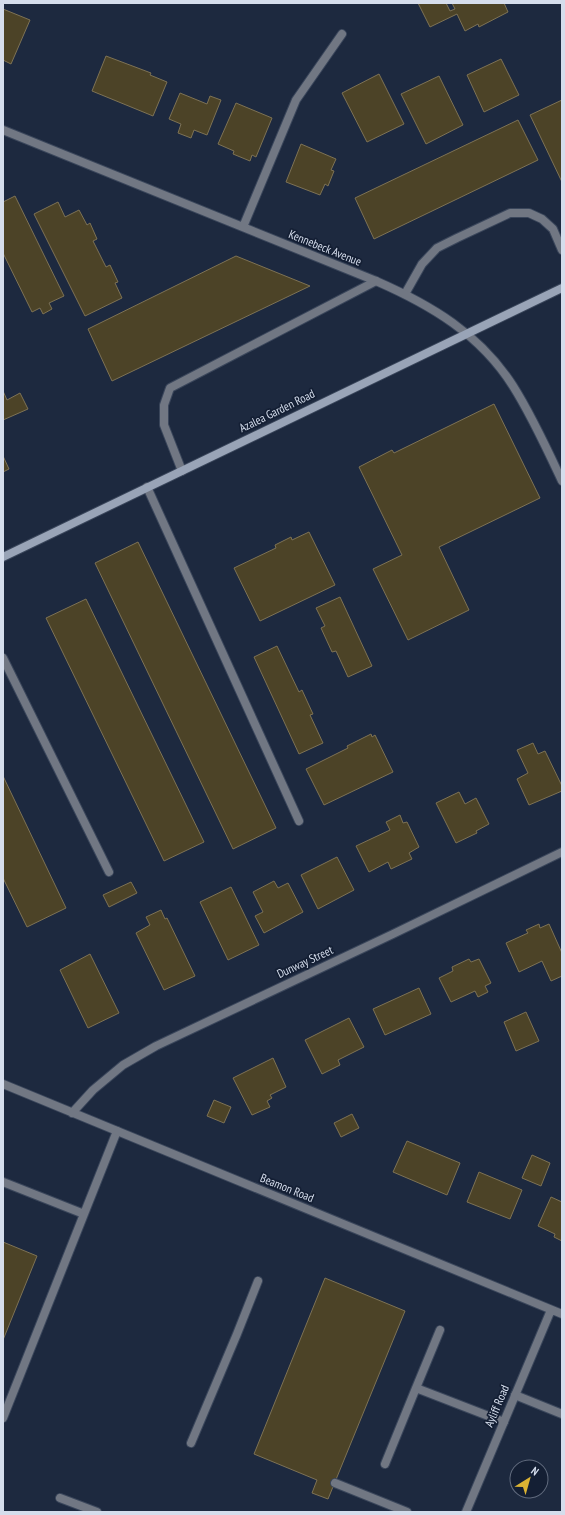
<svg xmlns="http://www.w3.org/2000/svg" width="565" height="1515" viewBox="0 0 565 1515" font-family="'PT Sans Narrow',sans-serif">
<style>
.building{fill:#4c4327;stroke:#7d7255}
.lines{fill:none;stroke-linecap:round;stroke-linejoin:round}
.lane-casing{stroke:#3a465b;stroke-width:10}
.street-casing{stroke:#3a465b;stroke-width:10}
.secondary-casing{stroke:#3a465b;stroke-width:10}
.lane{stroke:#717783;stroke-width:8}
.street{stroke:#717783;stroke-width:8}
.secondary{stroke:#99a4b7;stroke-width:8}
.labels{text-anchor:middle;stroke-width:3.5;stroke-linejoin:round;paint-order:stroke}
.street-label{font-size:12px;fill:#d5ddec;stroke:#141f34}
</style>
<rect width="100%" height="100%" fill="#1d293f"/>
<!-- building -->
<path class="building" d="M418,3H446L450,11L455,9L452,3H504L508,12L479,27L478,24L465,31L457,14L430,27Z
M3,9L30,20L11,64L3,60Z
M106,56L151,73L150,75L167,82L153,116L92,91Z
M501,59L519,95L484,112L467,75Z
M379,74L404,124L367,142L342,93Z
M439,76L463,125L426,144L401,94Z
M180,93L207,104L210,96L221,100L207,135L194,130L191,138L178,133L181,124L169,119Z
M562,100V182L530,115Z
M236,103L272,118L256,157L252,155L250,161L233,154L234,151L218,144Z
M518,120L538,160L374,239L355,198Z
M301,144L336,159L331,170L334,171L328,186L325,184L320,195L286,182Z
M15,196L64,296L49,303L52,309L43,314L40,308L32,312L3,253V202Z
M58,202L65,217L79,210L87,225L90,223L97,239L93,241L106,267L110,265L118,282L115,283L122,298L85,316L34,214Z
M236,256L310,286L112,381L88,329Z
M3,391L7,400L20,393L28,409L3,420Z
M494,404L540,498L439,547L469,610L408,640L373,569L402,555L359,467L392,450L394,453Z
M3,456L9,469L3,472Z
M309,532L335,585L260,621L234,568L276,548L275,545L291,537L292,540Z
M138,542L276,828L233,849L95,563Z
M340,597L372,666L348,677L336,651L332,652L321,628L325,626L316,608Z
M86,599L204,842L164,861L46,618Z
M277,646L299,692L302,690L313,714L310,715L323,743L299,754L254,657Z
M371,734L372,737L375,735L393,772L324,805L306,769L348,748L347,746Z
M533,743L538,754L545,751L562,786V791L529,805L517,779L528,773L517,750Z
M3,776L66,908L27,927L3,878Z
M459,792L465,804L476,798L489,824L476,831L477,833L456,843L436,803Z
M400,815L403,823L407,822L419,847L409,853L412,859L391,869L388,862L369,872L356,846L390,830L386,822Z
M337,857L354,890L318,909L301,875Z
M274,881L278,888L288,883L303,912L264,933L255,916L263,912L253,892Z
M131,882L137,893L109,907L103,895Z
M231,887L259,945L228,960L200,902Z
M161,910L165,919L167,918L195,976L164,990L136,933L150,925L146,917Z
M539,924L540,928L549,924L562,953V976L551,981L542,961L519,972L506,943L528,933L526,930Z
M90,954L119,1013L88,1028L60,970Z
M469,959L471,962L479,959L491,983L485,986L488,992L478,997L475,991L451,1002L439,978L453,971L452,967Z
M419,988L431,1014L385,1035L373,1009Z
M526,1012L539,1041L516,1051L504,1022Z
M349,1018L364,1047L338,1060L340,1065L322,1074L305,1040Z
M273,1058L286,1087L270,1095L272,1098L267,1101L270,1107L252,1115L233,1078Z
M214,1100L231,1107L224,1123L207,1116Z
M352,1114L359,1128L341,1137L334,1123Z
M407,1141L460,1163L447,1195L393,1172Z
M532,1155L550,1163L541,1186L522,1178Z
M479,1172L522,1190L510,1219L467,1202Z
M551,1197L562,1202V1241L554,1237L555,1234L538,1226Z
M3,1242L37,1256L3,1340Z
M325,1278L405,1311L328,1499L312,1493L317,1480L254,1454Z"/>
<g class="lines">
<!-- lane casing -->
<g class="lane-casing">
<path id="lane" d="M405,294L422,264L437,248L457,238L510,213H529L542,219L553,229L562,250
M182,471L164,425V405L170,388L376,281
M147,487L299,821
M3,658L109,872
M3,1182L84,1214
M416,1388L440,1330
M515,1395L562,1414
M3,1418L117,1131
M191,1443L237,1334L258,1281
M385,1464L416,1388L504,1422
M335,1483L407,1512
M60,1498L97,1512"/>
</g>
<!-- street casing -->
<g class="street-casing">
<path id="street" d="M3,130L376,281C431,305 480,334 513,386C532,416 547,449 562,481
M243,227L296,100L342,34
M3,1084L562,1314
M72,1113L93,1090L123,1065L156,1046L393,934L562,852
M466,1512L551,1310"/>
</g>
<!-- secondary casing -->
<g class="secondary-casing">
<path id="secondary" d="M3,557L562,288"/>
</g>
<!-- lane -->
<use href="#lane" class="lane"/>
<!-- street -->
<use href="#street" class="street"/>
<!-- secondary -->
<use href="#secondary" class="secondary"/>
</g>
<g class="labels">
<!-- street labels -->
<g class="street-label">
<text transform="translate(325 248) rotate(22)" y="4">Kennebeck Avenue</text>
<text transform="translate(277 411) rotate(-26)" y="4">Azalea Garden Road</text>
<text transform="translate(305 962) rotate(-25)" y="4">Dunway Street</text>
<text transform="translate(287 1188) rotate(22)" y="4">Beamon Road</text>
<text transform="translate(497 1406) rotate(-67)" y="4">Ayliff Road</text>
</g>
</g>
<!-- border -->
<rect width="565" height="1515" fill="none" stroke="#d5ddec" stroke-width="8"/>
<!-- north arrow -->
<g transform="translate(529 1479) rotate(37)"><circle r="19" fill="#141f34" stroke="#616b7e"/>
<path d="M0-3L7 15L0 10L-7 15Z" fill="#dbb333"/>
<text y="-6" font-size="11" font-weight="bold" text-anchor="middle" fill="#d5ddec">N</text>
</g>
</svg>
